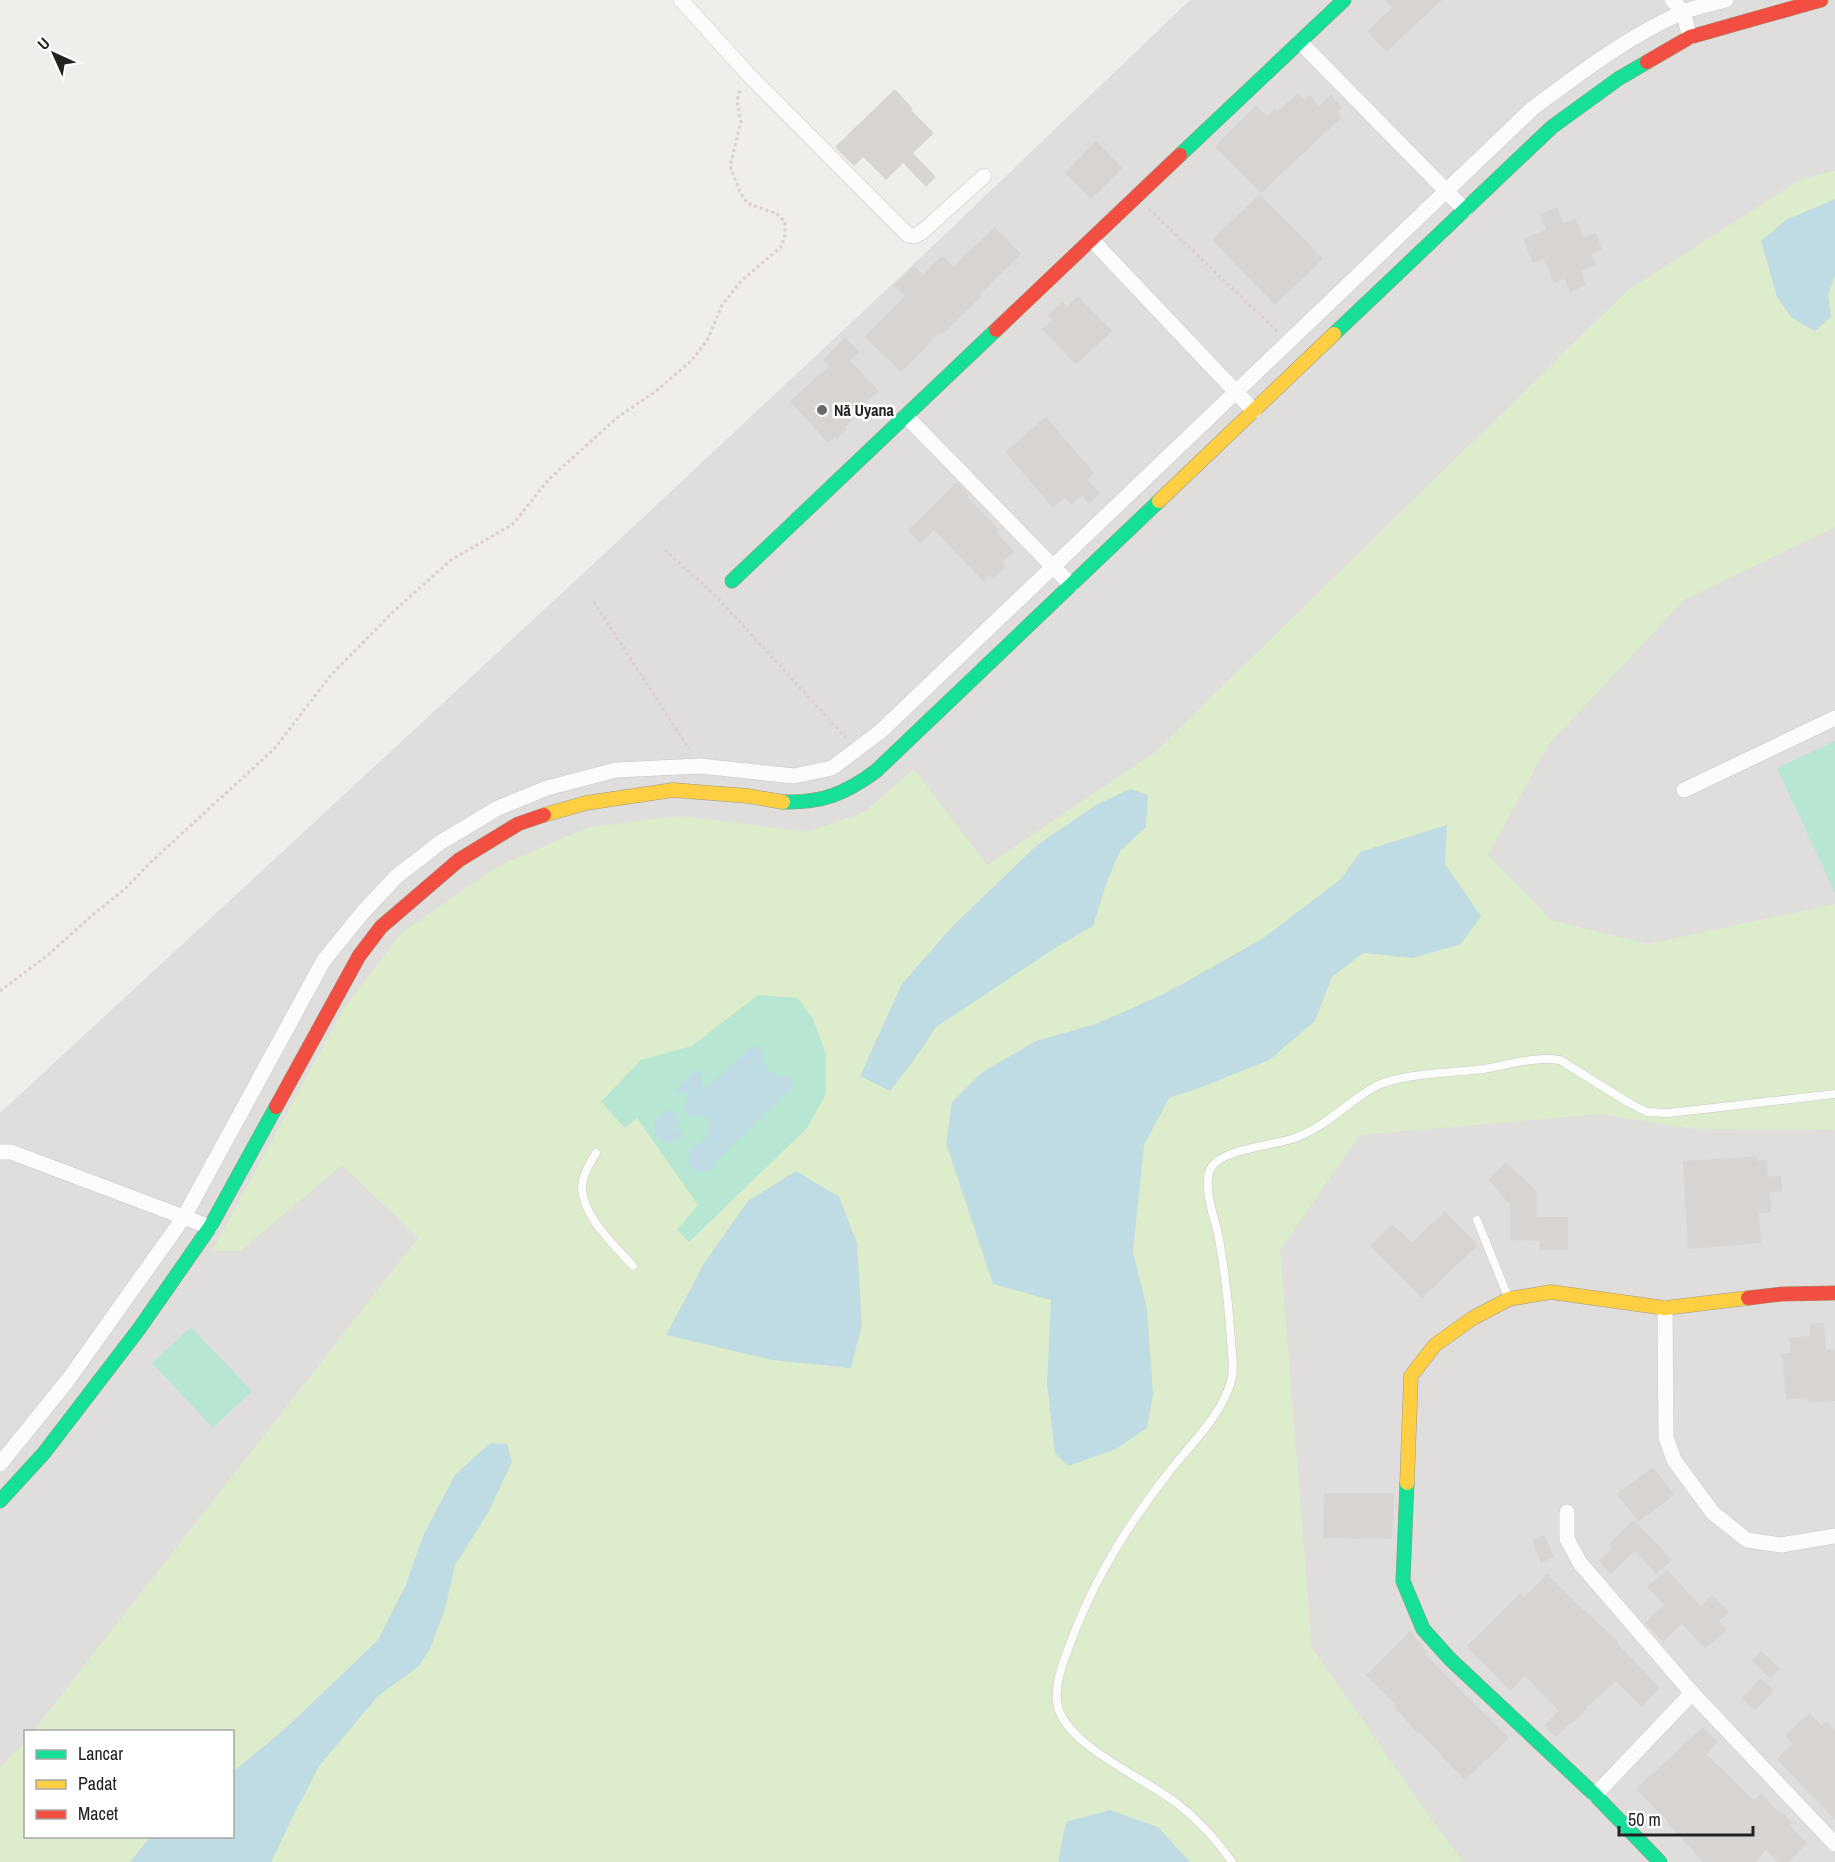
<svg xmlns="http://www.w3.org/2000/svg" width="1835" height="1862" viewBox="0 0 1835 1862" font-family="'Archivo Narrow',sans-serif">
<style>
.residential{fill:#dfdedc;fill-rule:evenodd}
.grass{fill:#ddeccb}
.pitch{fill:#b7e6d2}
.water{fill:#bfdbe3}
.building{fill:#d7d4d2}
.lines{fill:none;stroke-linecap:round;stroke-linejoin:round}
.lane-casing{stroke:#c9c8c7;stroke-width:9}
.street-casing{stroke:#c9c8c7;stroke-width:16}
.fast-casing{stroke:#999a82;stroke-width:15}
.slow-casing{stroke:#999a82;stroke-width:15}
.jam-casing{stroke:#999a82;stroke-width:15}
.path{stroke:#dccecd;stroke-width:3;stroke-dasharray:3 3;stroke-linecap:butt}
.lane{stroke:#fdfcfc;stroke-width:8}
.street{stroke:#fdfcfc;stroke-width:15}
.fast{stroke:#16e098;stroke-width:14}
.slow{stroke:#ffcf43;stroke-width:14}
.jam{stroke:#f24e42;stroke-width:14}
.poi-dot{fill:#6a6968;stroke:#fff;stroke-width:2}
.labels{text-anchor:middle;stroke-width:5;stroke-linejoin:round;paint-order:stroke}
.poi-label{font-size:16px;font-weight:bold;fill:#222;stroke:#fff;text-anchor:start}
</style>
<rect width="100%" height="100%" fill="#f0eeeb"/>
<!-- residential -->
<path class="residential" d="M1190,0H1835V1862H0V1113L602,556L918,260ZM26,1732H232V1836H26Z"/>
<!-- grass -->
<path class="grass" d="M1835,171V527L1684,600L1548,745L1488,855L1551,920L1648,944L1835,904V1130L1695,1129L1599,1114L1360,1135L1280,1250L1312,1648L1434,1823L1463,1862H0V1768L25,1741L26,1836H232V1732L33,1731L418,1238L342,1165L240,1251H212L344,1008L401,933L498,866L589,827L682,816L807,832L864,812L914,769L987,865L1155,752L1628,290L1801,179Z"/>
<!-- pitch -->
<path class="pitch" d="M1835,741V893L1777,768Z
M758,995L798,998L813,1019L826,1054V1094L807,1128L689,1242L677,1230L698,1205L637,1118L625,1128L601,1102L641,1060L692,1046Z
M191,1327L252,1391L213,1428L152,1363Z"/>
<!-- water -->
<path class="water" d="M1835,199V275L1828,295L1831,317L1815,331L1792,318L1777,297L1761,241L1786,220Z
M1130,789L1148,795L1146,827L1120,851L1106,884L1093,926L1060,945L936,1027L911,1064L890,1091L860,1076L902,984L950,929L1036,846L1096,805Z
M1447,825L1445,864L1481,916L1461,944L1413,958L1363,953L1332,977L1315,1021L1269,1060L1202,1087L1169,1098L1144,1145L1133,1252L1147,1309L1153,1395L1147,1428L1116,1449L1068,1466L1055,1453L1047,1383L1051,1300L993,1284L946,1143L952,1102L981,1073L1036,1041L1096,1024L1168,992L1262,939L1341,879L1360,852Z
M752,1046H758C767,1054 761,1059 767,1068C772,1078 784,1073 792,1079L793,1087L720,1157L713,1168L703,1172L692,1169L688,1162L690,1148C702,1141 714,1135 708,1120L701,1116L691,1117L683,1108L690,1095L687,1093H676V1089L695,1071H702L701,1084L704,1088L709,1086Z
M671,1109L679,1119L680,1123L674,1130H683L681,1138L672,1143L661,1141L654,1131C655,1118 658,1113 671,1109Z
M796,1171L839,1197L857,1243L862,1325L851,1368L772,1360L666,1335L705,1262L748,1201Z
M490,1443L507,1444L512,1462L488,1513L455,1565L445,1609L430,1649L419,1666L378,1696L319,1766L294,1814L271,1862H130L150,1837L232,1836L233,1772L287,1727L378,1640L405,1587L424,1534L455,1475Z
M1110,1810L1158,1827L1190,1862H1058L1066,1822Z"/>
<!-- building -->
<path class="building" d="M1385,0H1442L1386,52L1367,31L1392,8Z
M895,89L913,109L911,110L934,133L913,153L936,177L926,187L903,163L886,180L863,157L854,166L835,147Z
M1298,93L1305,100L1310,95L1319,106L1331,95L1342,108L1337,112L1342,117L1261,193L1215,147L1256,105L1267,116L1275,108L1278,111Z
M1096,141L1122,168L1091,199L1065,173Z
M1260,194L1323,259L1275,305L1212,240Z
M1557,207L1563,224L1576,219L1583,237L1596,233L1602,250L1591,254L1596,265L1581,271L1586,285L1570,292L1564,278L1554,283L1544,259L1533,263L1523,239L1546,230L1540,214Z
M995,227L1021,254L980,294L982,296L962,315L942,335L940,332L901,372L865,337L905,297L894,285L914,266L923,275L942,256L953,267Z
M1078,296L1112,331L1076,365L1042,329L1053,320L1048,315L1062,302L1067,307Z
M845,337L859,352L850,361L879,391L852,416L855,418L845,427L847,430L837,439L835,437L828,443L790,401L829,366L823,360Z
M1046,417L1094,473L1087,479L1100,494L1089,504L1082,495L1071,505L1065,498L1053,508L1005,452Z
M957,482L969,495L967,497L999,529L996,532L1014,552L1002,563L1006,567L993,579L989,575L983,581L934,530L921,543L908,530Z
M1757,1156V1161L1767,1160L1768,1177L1781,1176L1782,1191L1770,1192L1771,1212L1759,1213L1761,1243L1688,1249L1683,1161Z
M1506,1162L1537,1192V1217H1568V1250H1539L1540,1241L1510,1240V1205L1489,1180Z
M1445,1211L1478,1245L1422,1298L1370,1246L1392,1224L1412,1243Z
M1824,1323L1826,1350L1835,1349V1401L1809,1403L1808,1398L1786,1399L1782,1354L1791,1353L1790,1338L1810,1336L1809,1324Z
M1653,1467L1674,1495L1638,1522L1617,1494Z
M1324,1493H1394L1392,1539L1323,1538Z
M1634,1520L1672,1560L1656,1574L1635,1551L1611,1574L1599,1561L1612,1548L1609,1545Z
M1545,1535L1554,1557L1541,1563L1532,1540Z
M1667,1570L1701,1606L1712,1595L1729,1612L1719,1621L1727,1629L1705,1649L1682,1624L1663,1642L1645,1623L1664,1605L1647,1587Z
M1547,1574L1584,1611L1585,1610L1618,1642L1617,1643L1660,1688L1641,1707L1616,1681L1587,1707L1588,1708L1572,1724L1570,1723L1556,1737L1544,1726L1559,1711L1525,1676L1510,1691L1467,1646L1520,1593L1524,1597Z
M1410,1631L1427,1652L1425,1654L1509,1738L1465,1780L1420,1733L1419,1734L1394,1707L1396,1705L1366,1675Z
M1761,1651L1780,1669L1770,1678L1752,1661Z
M1761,1678L1774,1691L1755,1710L1742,1698Z
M1810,1713L1821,1726L1826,1721L1835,1730V1820L1777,1759L1793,1743L1785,1735Z
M1703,1727L1718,1742L1706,1754L1754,1800L1761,1793L1778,1812L1781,1810L1792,1823L1789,1825L1807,1843L1788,1862H1778L1766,1850L1755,1862H1703L1667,1822L1668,1821L1636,1789Z"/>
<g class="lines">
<!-- lane casing -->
<g class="lane-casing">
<path id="lane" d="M596,1153C590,1163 582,1176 582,1188C584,1219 614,1244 633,1266
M1477,1220L1508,1297
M1232,1862C1217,1840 1200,1822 1179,1805C1148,1779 1062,1745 1057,1702C1055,1681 1063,1663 1070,1644C1093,1581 1128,1524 1169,1472C1191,1443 1224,1414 1232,1377C1234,1366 1232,1353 1231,1341C1229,1307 1225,1273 1219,1239C1216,1221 1201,1185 1211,1168C1221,1149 1275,1145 1295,1138C1326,1127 1347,1102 1376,1086C1402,1073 1453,1073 1483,1069C1508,1065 1535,1056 1560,1060L1629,1103L1647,1112L1669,1113L1835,1094"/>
</g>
<!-- street casing -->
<g class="street-casing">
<path id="street" d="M681,0L748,74L908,235L914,236L922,232L984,176
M1672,0L1683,12L1690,37
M1300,42L1465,210
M1092,240L1254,411
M906,416L1071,585
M1684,790L1835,718
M0,1152H11L210,1227
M1665,1308L1666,1437L1674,1460L1713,1513L1747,1540L1781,1545L1835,1536
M0,1464L68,1380L184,1217L324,960L364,911L397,876L441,842L498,808L547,788L616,770L700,766L794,776L832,768L881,731L1533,108C1580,73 1627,37 1681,13C1695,7 1711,4 1726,0
M1567,1512V1539L1580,1563L1692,1693L1835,1844
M1595,1795L1692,1693"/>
</g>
<!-- fast casing -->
<g class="fast-casing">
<path id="fast" d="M1180,155L1344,0
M1334,334L1552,127L1618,79L1647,62
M732,581L996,330
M783,802C822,803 845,794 876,771L1159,501
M1407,1483L1403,1581L1423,1629L1450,1659L1595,1795L1660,1862
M0,1501L44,1453L139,1329L210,1227L276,1107"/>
</g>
<!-- slow casing -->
<g class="slow-casing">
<path id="slow" d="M1159,501L1334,334
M544,815L586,803L673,790L748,796L783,802
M1407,1483L1411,1376L1435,1345L1473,1318L1509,1299L1551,1292L1665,1308L1748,1298"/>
</g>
<!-- jam casing -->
<g class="jam-casing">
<path id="jam" d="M1647,62L1690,37L1821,0
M996,330L1180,155
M276,1107L359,956L381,927L459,860L518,824L544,815
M1748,1298L1782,1294L1835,1293"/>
</g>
<!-- path -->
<path class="path" d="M1149,209L1277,331
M665,550L716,596L847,739
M594,602L689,749
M0,991L48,955L96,912L125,889L151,862L274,749L331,675L394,611L451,560L513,524L549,479L618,417L655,392L692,360L708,339L722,305L741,281L782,246L785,234V222L777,214L747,203L740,192L730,166L741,122L737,101L740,90"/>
<!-- lane -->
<use href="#lane" class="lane"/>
<!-- street -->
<use href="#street" class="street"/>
<!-- fast -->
<use href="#fast" class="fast"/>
<!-- slow -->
<use href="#slow" class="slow"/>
<!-- jam -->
<use href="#jam" class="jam"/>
</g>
<!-- markers -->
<circle class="poi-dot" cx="822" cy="410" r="6"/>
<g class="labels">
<!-- poi labels -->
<g class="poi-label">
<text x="834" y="416">Nā Uyana</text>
</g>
</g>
<!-- legend -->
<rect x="24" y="1730" width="210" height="108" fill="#ffffff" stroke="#a7a7a7" stroke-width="1.5"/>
<rect x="36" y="1750" width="30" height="9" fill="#16e098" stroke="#a7a7a7" stroke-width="1.5"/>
<text x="78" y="1760" font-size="18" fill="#222222">Lancar</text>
<rect x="36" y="1780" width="30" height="9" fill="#ffcf43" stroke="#a7a7a7" stroke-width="1.5"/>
<text x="78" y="1790" font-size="18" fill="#222222">Padat</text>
<rect x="36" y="1810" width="30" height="9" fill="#f24e42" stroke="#a7a7a7" stroke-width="1.5"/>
<text x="78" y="1820" font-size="18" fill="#222222">Macet</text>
<!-- north arrow -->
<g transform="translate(54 54) rotate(315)" stroke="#ffffff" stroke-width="4.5" paint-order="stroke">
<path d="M0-4.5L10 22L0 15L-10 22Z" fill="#222222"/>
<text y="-9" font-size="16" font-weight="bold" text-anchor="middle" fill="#222222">U</text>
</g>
<!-- scale -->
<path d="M1619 1826v9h134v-9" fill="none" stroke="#222222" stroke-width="3"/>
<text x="1628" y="1826" font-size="18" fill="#222222" stroke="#ffffff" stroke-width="4.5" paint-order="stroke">50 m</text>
</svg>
